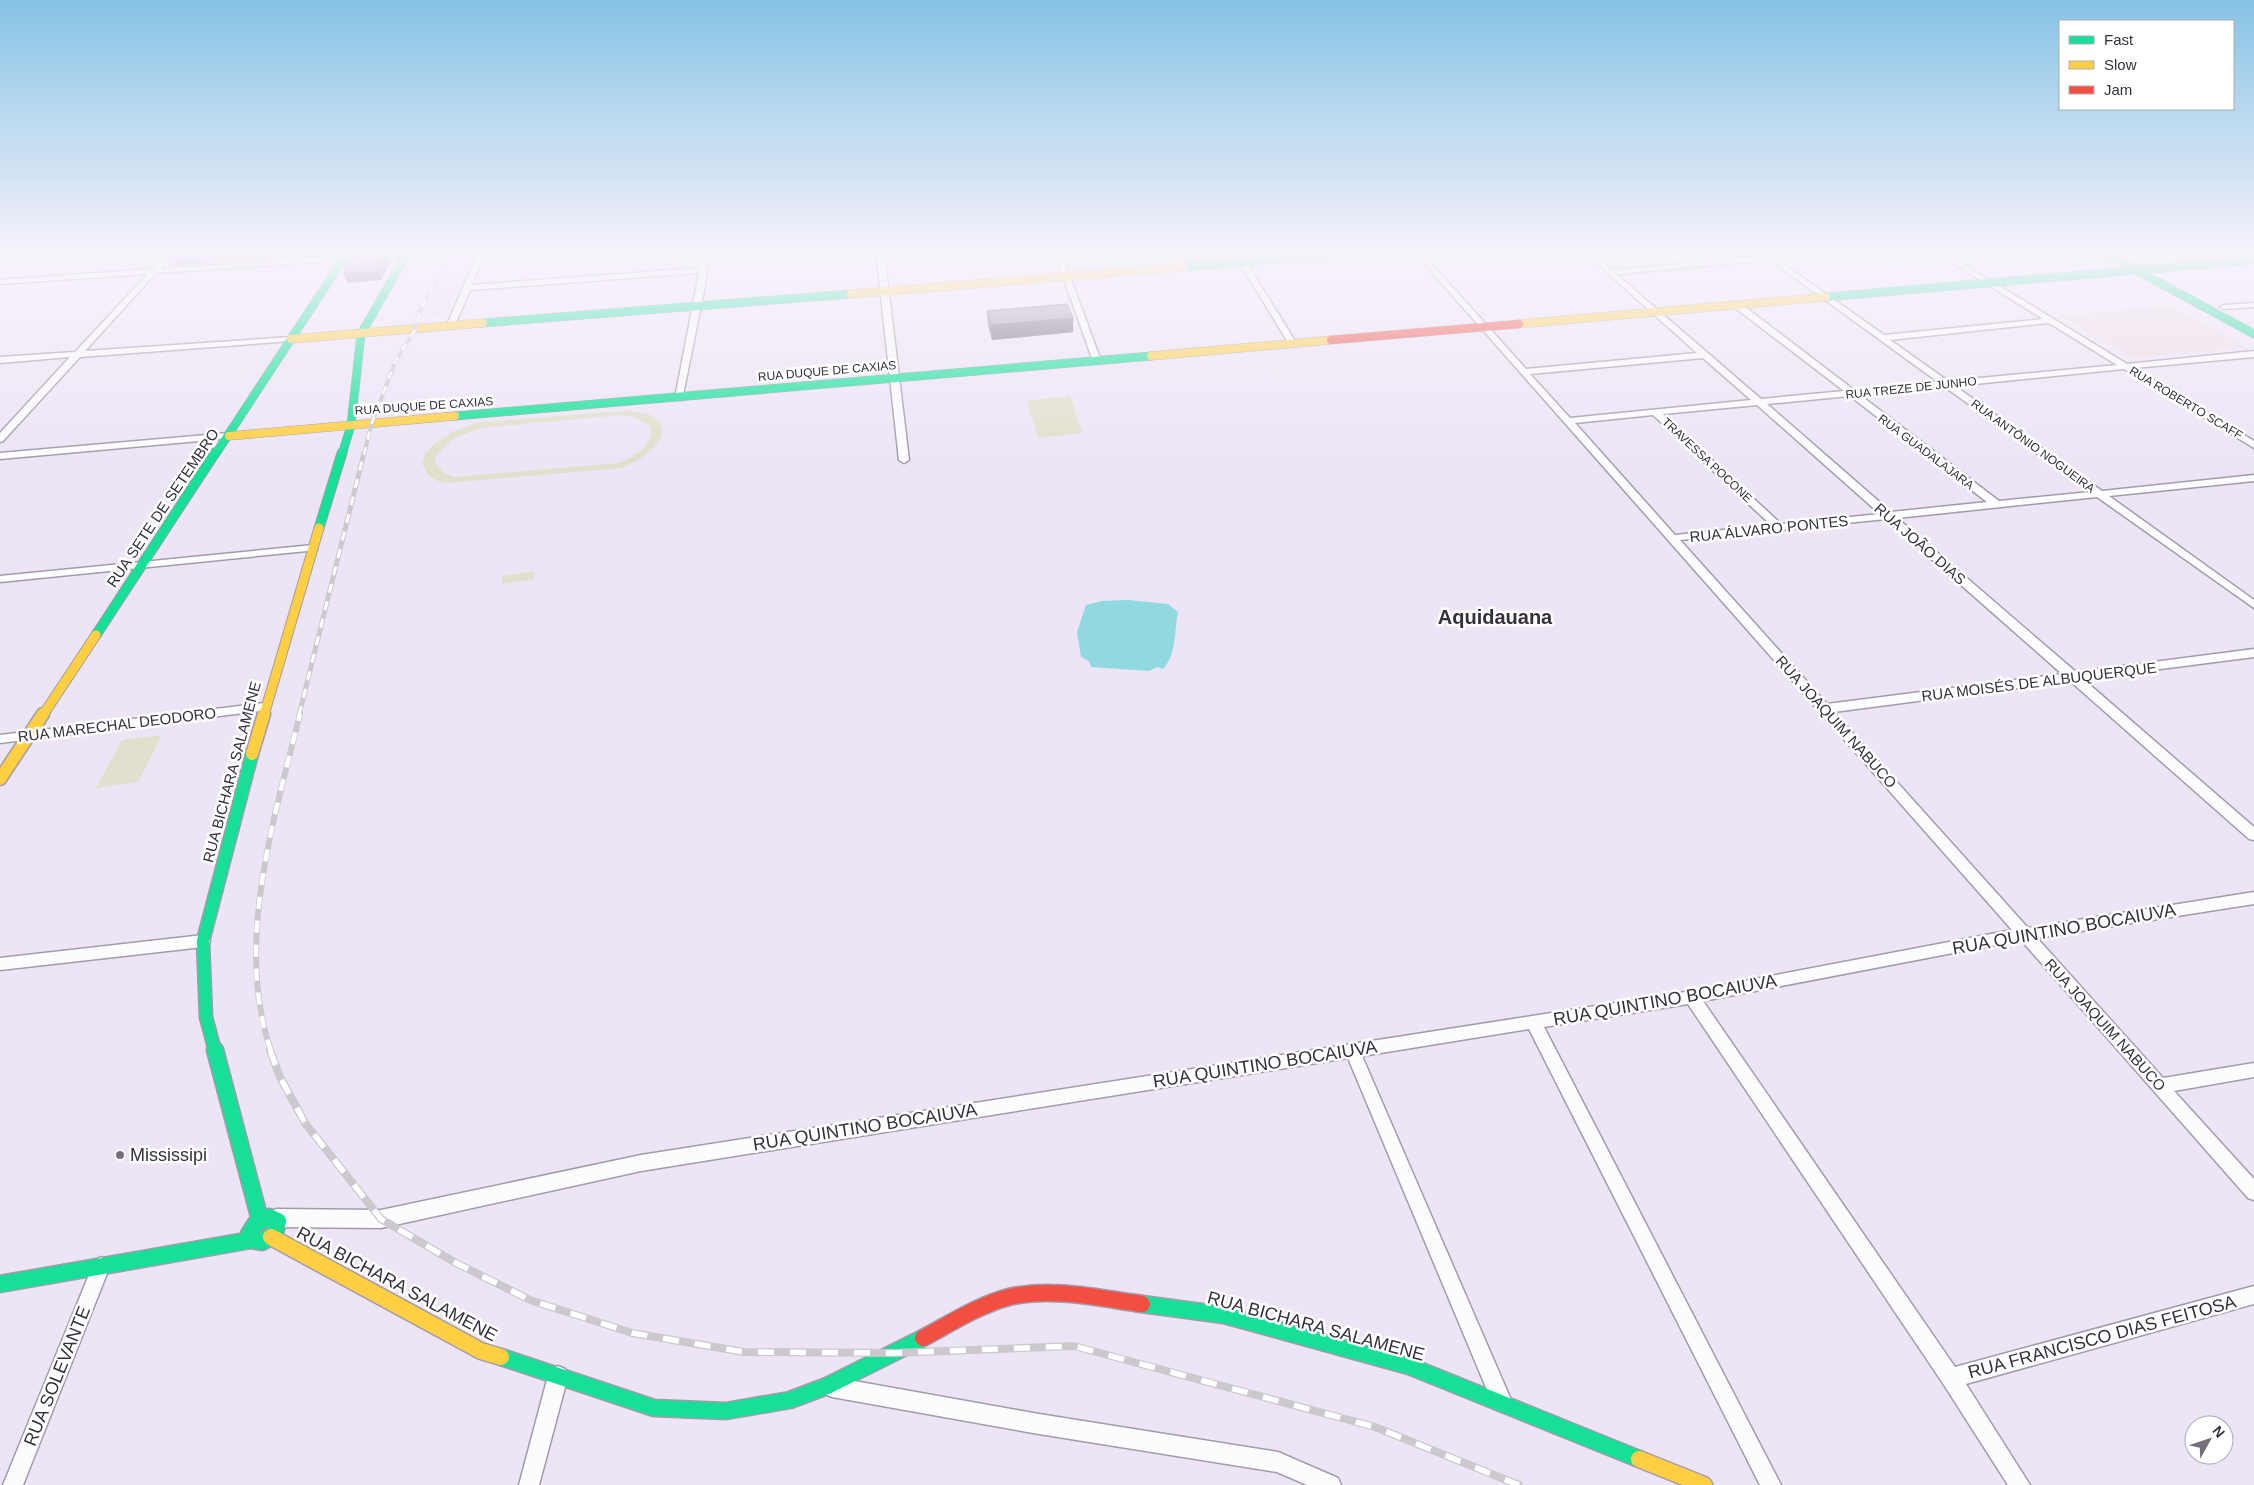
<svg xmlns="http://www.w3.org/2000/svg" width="2254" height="1485" viewBox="0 0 2254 1485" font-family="Arial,sans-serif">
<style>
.built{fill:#e8dbf8}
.education{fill:#eedce2}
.green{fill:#e0e0cc;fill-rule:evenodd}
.water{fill:#90d9e1}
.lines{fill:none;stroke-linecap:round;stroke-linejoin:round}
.street-casing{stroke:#a29ca9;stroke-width:3}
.fast-far3-casing{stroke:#a29ca9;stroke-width:9}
.fast-far2-casing{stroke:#a29ca9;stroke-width:11}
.fast-far1-casing{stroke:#a29ca9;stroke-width:15}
.fast-casing{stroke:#a29ca9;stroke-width:19}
.slow-far3-casing{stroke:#a29ca9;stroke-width:9}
.slow-far2-casing{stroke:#a29ca9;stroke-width:11}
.slow-far1-casing{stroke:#a29ca9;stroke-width:15}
.slow-casing{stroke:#a29ca9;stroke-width:19}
.jam-far1-casing{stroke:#a29ca9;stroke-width:9}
.jam-casing{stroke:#a29ca9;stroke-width:19}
.street{fill:#fcfbfe;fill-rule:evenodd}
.fast-far3{stroke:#16e098;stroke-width:8}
.fast-far2{stroke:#16e098;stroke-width:9}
.fast-far1{stroke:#16e098;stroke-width:12}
.fast{stroke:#16e098;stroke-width:16}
.slow-far3{stroke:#ffcf43;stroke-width:8}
.slow-far2{stroke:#ffcf43;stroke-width:9}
.slow-far1{stroke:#ffcf43;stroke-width:12}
.slow{stroke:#ffcf43;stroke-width:16}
.jam-far1{stroke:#f24e42;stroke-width:8}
.jam{stroke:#f24e42;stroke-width:16}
.rail-far3-casing{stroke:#cbc9ce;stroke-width:4}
.rail-far2-casing{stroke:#cbc9ce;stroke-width:5}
.rail-far1-casing{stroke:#cbc9ce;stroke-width:6}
.rail-casing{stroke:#cbc9ce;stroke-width:8}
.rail-far3{stroke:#fff;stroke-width:2.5;stroke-dasharray:8;stroke-linecap:butt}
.rail-far2{stroke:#fff;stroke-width:3;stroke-dasharray:9;stroke-linecap:butt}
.rail-far1{stroke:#fff;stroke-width:4.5;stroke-dasharray:12;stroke-linecap:butt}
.rail{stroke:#fff;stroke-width:5.5;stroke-dasharray:16;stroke-linecap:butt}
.wall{fill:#8d8495}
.shaded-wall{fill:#736c79}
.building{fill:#a49aad;stroke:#736c79}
.poi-dot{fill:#756f7d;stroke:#fff;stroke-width:2}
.labels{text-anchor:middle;stroke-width:5;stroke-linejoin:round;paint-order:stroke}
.far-street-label{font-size:12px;fill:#35303c;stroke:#fff}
.street-label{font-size:15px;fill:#35303c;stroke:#fff}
.near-street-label{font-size:18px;fill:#35303c;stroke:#fff}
.near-poi-label{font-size:18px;fill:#35303c;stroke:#fff;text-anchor:start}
.district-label{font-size:20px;font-weight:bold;fill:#35303c;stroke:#fff}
</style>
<rect width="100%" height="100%" fill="#ede5f6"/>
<!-- built -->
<path class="built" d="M448,252H477L445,316L413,318Z"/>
<!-- education -->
<path class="education" d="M2171,306L2246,347L2132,358L2062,316Z"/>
<!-- green -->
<path class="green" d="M1070,396L1082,433L1038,438L1027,401Z
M620,411C631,411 642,411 652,416C683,434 638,462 622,468L447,483C435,482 426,475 422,463L425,454L434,444L452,432L475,423ZM621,415C634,416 641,419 651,427C653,446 635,457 619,463L456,477L445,474L435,463L436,456L453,439L480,428Z
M535,571L534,579L502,584L503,576Z
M162,735L138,782L96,788L122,740Z"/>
<!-- water -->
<path class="water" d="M1128,600L1168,604L1178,612C1174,631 1177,654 1163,669L1157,667L1149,671L1091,667L1089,661L1081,657L1077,632L1086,605L1102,601Z"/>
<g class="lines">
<!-- street casing -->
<g class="street-casing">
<path id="street" d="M168,252H175L161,269L398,252L411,254L407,256L156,273L85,351L291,337L295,339L291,341L80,357L3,441L0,442V433L70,357L0,363V357L75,352L148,274L0,284V280L152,269Z
M478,252H485L472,285L699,268L701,252H709L704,291L682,400L675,398L699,273L470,290L454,327L447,329L446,327Z
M876,252H884L909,460L904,463L899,460Z
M1054,252H1061L1101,361L1100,363L1093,361Z
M1233,252H1240L1297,344L1296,346L1289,344Z
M1414,252H1421L1526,369L1697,353L1584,252H1592L1612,270L1764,256L1760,252H1768L1773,256L1843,252L1778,260L1884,335L2043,319L1935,252H1944L2127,364L2254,351V357L2134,368L2254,441V448L2124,369L1955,386L2102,491L2254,475V481L2109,496L2254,600V608L2097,497L1897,518L2076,672L2254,649V657L2083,679L2254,827V840L2249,839L2070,681L1834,712L2028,928L2254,892V904L2037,938L2163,1078L2254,1063V1077L2174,1091L2254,1179V1200L2248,1198L2021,940L1703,1001L1955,1367L2254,1286V1304L1966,1384L2030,1485H2008L1944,1385L1688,1004L1544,1027L1781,1485H1760L1529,1029L1362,1056L1512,1402L1509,1409L1502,1412L1495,1409L1348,1058L641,1171L381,1228L276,1227L270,1224L267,1218L270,1212L276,1209L381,1210L641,1155L1692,991L2012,930ZM1770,260L1938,382L1854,390L1740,303H1734V307L1844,391L1761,399L1616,274ZM2049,323L2117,365L1948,381L1890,340ZM1703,358L1751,400L1570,418L1530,374ZM1945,387L2090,492L1999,501L1860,395ZM1850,396L1987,502L1891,512L1767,404ZM1757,405L1880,514L1781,524L1663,414ZM1653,415L1771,525L1675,535L1575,423ZM1886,519L2062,674L1827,704L1680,540Z
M2254,303V307L2224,309L2220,307L2224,305Z
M229,433L232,434V438L0,459V453Z
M313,545L317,546V550L0,582V576Z
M264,703L268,704L270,707L268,710L0,743V735Z
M203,935L208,937L210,941L208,945L203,947L0,970V958Z
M101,1257L107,1260L110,1266L23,1485H3L95,1260Z
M558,1366L565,1369L568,1376L539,1485H519L548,1376L551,1369Z
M832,1377L1039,1414L1278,1452L1338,1478L1341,1485H1307L1277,1472L1039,1434L832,1397L825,1394L822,1387L825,1380Z"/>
</g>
<!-- fast-far3 casing -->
<g class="fast-far3-casing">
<path id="fast-far3" d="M2103,252L2254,334
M1183,267L1366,252
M1826,297L2254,260
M483,323L851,294
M455,416L1151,356
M215,455L348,252
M342,455L351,425L361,334L408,252"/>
</g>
<!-- fast-far2 casing -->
<g class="fast-far2-casing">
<path id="fast-far2" d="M319,528L342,453
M96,635L215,453"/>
</g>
<!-- fast-far1 casing -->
<g class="fast-far1-casing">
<path id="fast-far1" d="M215,1051L206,1017L203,941L252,754"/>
</g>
<!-- fast casing -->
<g class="fast-casing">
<path id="fast" d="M215,1050L260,1220
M269,1217L278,1221L275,1233L262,1242L251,1240L249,1234L256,1223Z
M0,1284L251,1240
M1142,1304L1224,1315L1409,1366L1639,1459
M501,1357L654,1408L726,1411L790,1400L827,1386L923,1338"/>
</g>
<!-- slow-far3 casing -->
<g class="slow-far3-casing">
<path id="slow-far3" d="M851,294L1183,267
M1519,324L1826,297
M291,339L483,323
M1151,356L1331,340
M229,436L455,416"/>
</g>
<!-- slow-far2 casing -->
<g class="slow-far2-casing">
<path id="slow-far2" d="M43,715L96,635
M264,715L319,528"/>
</g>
<!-- slow-far1 casing -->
<g class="slow-far1-casing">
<path id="slow-far1" d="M252,754L264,714
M0,779L43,714"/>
</g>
<!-- slow casing -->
<g class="slow-casing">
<path id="slow" d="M271,1237L481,1351L501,1357
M1639,1459L1704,1485"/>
</g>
<!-- jam-far1 casing -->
<g class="jam-far1-casing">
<path id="jam-far1" d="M1331,340L1519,324"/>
</g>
<!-- jam casing -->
<g class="jam-casing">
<path id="jam" d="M923,1338C951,1323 979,1305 1009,1297C1052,1287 1099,1298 1142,1304"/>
</g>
<!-- street -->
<use href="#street" class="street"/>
<!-- fast-far3 -->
<use href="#fast-far3" class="fast-far3"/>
<!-- fast-far2 -->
<use href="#fast-far2" class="fast-far2"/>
<!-- fast-far1 -->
<use href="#fast-far1" class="fast-far1"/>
<!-- fast -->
<use href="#fast" class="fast"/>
<!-- slow-far3 -->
<use href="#slow-far3" class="slow-far3"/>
<!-- slow-far2 -->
<use href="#slow-far2" class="slow-far2"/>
<!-- slow-far1 -->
<use href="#slow-far1" class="slow-far1"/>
<!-- slow -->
<use href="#slow" class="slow"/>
<!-- jam-far1 -->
<use href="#jam-far1" class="jam-far1"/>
<!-- jam -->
<use href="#jam" class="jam"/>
<!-- rail-far3 casing -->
<g class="rail-far3-casing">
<path id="rail-far3" d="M364,455L371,425L396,360L415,330L421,308L451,252"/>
</g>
<!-- rail-far2 casing -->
<g class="rail-far2-casing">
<path id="rail-far2" d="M299,715L364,453"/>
</g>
<!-- rail-far1 casing -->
<g class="rail-far1-casing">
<path id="rail-far1" d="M271,1051C234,946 274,819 300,714"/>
</g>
<!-- rail casing -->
<g class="rail-casing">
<path id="rail" d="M270,1050L280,1077L305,1123L381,1219L456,1263L530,1300L632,1333L744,1352L895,1353L1074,1346L1375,1427L1519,1485"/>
</g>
<!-- rail-far3 -->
<use href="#rail-far3" class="rail-far3"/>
<!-- rail-far2 -->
<use href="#rail-far2" class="rail-far2"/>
<!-- rail-far1 -->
<use href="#rail-far1" class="rail-far1"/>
<!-- rail -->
<use href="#rail" class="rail"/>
</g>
<!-- wall -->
<path class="wall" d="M165,252H310L307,256L172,266Z
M987,311L1073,318V332L992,340L988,326Z"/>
<!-- shaded-wall -->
<path class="shaded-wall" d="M305,252H310L307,256Z
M386,252H390L392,259L381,280L348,283L343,273Z
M1073,318V332L992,340L991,325Z"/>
<!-- building -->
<path class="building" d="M355,252H386L376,270L343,273Z
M1067,304L1073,318L991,325L987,311Z"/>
<!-- sky -->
<linearGradient id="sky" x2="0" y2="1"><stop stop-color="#85c3e5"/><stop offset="0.55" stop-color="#f7f3fb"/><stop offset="1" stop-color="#f7f3fb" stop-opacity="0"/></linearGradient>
<rect width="2254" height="460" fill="url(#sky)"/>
<!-- markers -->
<circle class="poi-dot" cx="120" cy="1155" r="5"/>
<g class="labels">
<!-- far-street labels -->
<g class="far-street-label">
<text transform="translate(827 371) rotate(-5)" y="4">RUA DUQUE DE CAXIAS</text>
<text transform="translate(1911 388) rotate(-6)" y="4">RUA TREZE DE JUNHO</text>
<text transform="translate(2186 403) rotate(31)" y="4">RUA ROBERTO SCAFF</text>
<text transform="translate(424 406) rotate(-4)" y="4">RUA DUQUE DE CAXIAS</text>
<text transform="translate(2033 446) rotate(36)" y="4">RUA ANTÔNIO NOGUEIRA</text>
<text transform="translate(1926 452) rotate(37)" y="4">RUA GUADALAJARA</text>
<text transform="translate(1707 460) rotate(43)" y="4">TRAVESSA POCONE</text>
</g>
<!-- street labels -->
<g class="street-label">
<text transform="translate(163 508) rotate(-56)" y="5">RUA SETE DE SETEMBRO</text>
<text transform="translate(1769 529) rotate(-6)" y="5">RUA ÁLVARO PONTES</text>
<text transform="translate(1920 544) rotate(41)" y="5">RUA JOÃO DIAS</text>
<text transform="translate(2039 682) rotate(-7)" y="5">RUA MOISÉS DE ALBUQUERQUE</text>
<text transform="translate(1836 722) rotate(48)" y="5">RUA JOAQUIM NABUCO</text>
<text transform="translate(117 725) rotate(-7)" y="5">RUA MARECHAL DEODORO</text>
<text transform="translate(232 772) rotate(-75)" y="5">RUA BICHARA SALAMENE</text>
<text transform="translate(2105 1025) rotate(48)" y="5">RUA JOAQUIM NABUCO</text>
</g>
<!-- near-street labels -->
<g class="near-street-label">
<text transform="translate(2064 929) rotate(-10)" y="6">RUA QUINTINO BOCAIUVA</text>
<text transform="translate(1665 1000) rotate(-10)" y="6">RUA QUINTINO BOCAIUVA</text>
<text transform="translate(1265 1064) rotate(-9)" y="6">RUA QUINTINO BOCAIUVA</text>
<text transform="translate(865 1127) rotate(-9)" y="6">RUA QUINTINO BOCAIUVA</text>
<text transform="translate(397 1284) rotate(28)" y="6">RUA BICHARA SALAMENE</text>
<text transform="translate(1316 1326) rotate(15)" y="6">RUA BICHARA SALAMENE</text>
<text transform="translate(2102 1337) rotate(-15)" y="6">RUA FRANCISCO DIAS FEITOSA</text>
<text transform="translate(57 1376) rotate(-68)" y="6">RUA SOLEVANTE</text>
</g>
<!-- near-poi labels -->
<g class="near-poi-label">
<text x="130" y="1161">Mississipi</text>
</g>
<!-- district labels -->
<g class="district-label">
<text x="1495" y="624">Aquidauana</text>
</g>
</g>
<!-- legend -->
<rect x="2059" y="20" width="175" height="90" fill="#ffffff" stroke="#aeacb1"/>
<rect x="2069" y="36" width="25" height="8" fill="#16e098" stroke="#aeacb1"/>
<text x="2104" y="45" font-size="15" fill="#35303c">Fast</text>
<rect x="2069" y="61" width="25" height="8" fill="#ffcf43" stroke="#aeacb1"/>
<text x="2104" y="70" font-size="15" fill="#35303c">Slow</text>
<rect x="2069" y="86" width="25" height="8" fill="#f24e42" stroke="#aeacb1"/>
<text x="2104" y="95" font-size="15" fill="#35303c">Jam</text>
<!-- north arrow -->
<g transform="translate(2209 1440) rotate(50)"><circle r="24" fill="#ffffff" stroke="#aeacb1"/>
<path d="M0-4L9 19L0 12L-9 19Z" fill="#756f7d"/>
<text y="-8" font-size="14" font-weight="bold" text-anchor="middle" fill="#35303c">N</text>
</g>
</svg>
